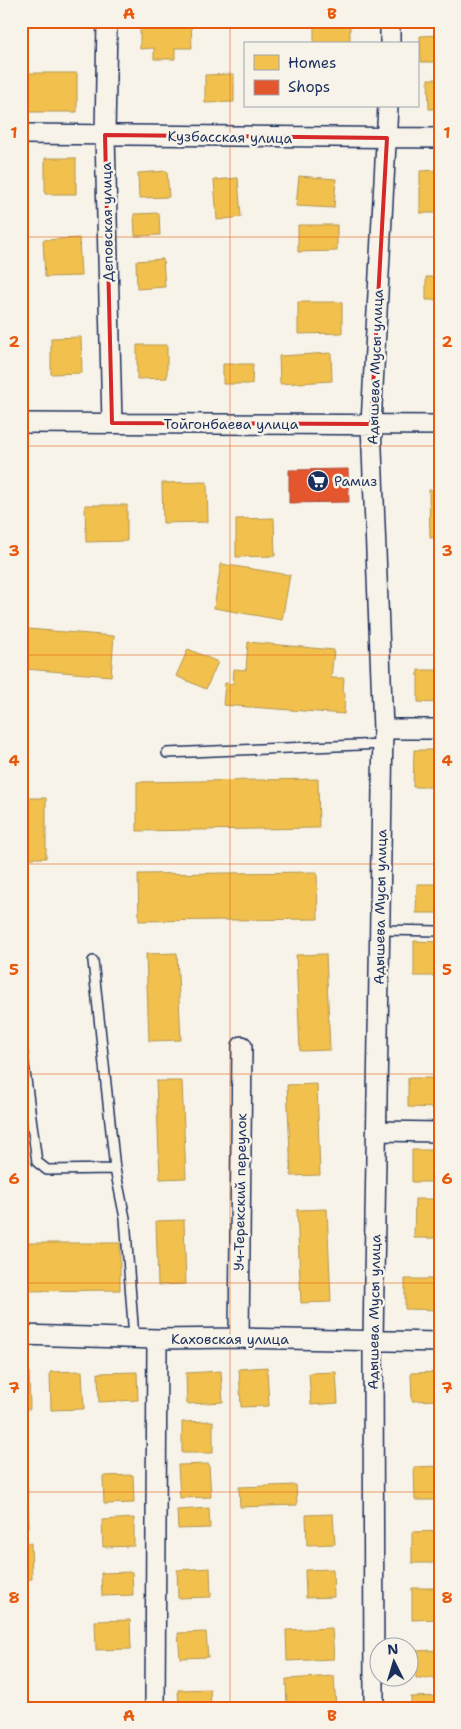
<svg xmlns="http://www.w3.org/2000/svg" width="461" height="1729" viewBox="0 0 461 1729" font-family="'Shantell Sans',sans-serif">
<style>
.homes{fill:#f2c14e;stroke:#b29553}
.shops{fill:#e4572e;stroke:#a84b3c}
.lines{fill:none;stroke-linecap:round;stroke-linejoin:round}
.lane-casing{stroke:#1b2f5e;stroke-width:12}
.street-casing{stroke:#1b2f5e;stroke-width:22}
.lane{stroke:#f7f3e8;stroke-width:9}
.street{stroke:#f7f3e8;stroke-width:19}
.marked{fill:none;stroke:#d62828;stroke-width:4;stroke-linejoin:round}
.grid{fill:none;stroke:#e8590c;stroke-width:1;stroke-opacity:0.55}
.labels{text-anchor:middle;stroke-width:5;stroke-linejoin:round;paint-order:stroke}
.street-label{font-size:14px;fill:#1b2f5e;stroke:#f7f3e8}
.poi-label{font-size:14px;fill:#1b2f5e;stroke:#f7f3e8;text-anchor:start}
.neatline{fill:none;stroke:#e8590c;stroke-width:2}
.grid-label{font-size:16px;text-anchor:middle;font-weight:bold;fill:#e8590c}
</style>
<rect width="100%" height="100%" fill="#f7f3e8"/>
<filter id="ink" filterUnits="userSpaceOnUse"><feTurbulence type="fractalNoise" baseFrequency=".02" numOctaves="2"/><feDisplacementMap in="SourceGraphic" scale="10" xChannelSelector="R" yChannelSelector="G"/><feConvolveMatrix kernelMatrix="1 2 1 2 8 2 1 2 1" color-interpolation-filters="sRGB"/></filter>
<g filter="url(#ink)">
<!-- homes -->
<path class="homes" d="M140,21H191L192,48H175V59H154V48L140,49Z
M314,21H350V44H314Z
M440,35V62H421L420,36Z
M27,73H77V112H27Z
M234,74V102L205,103V75Z
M428,79H440V109H429Z
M45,158H76V194H45Z
M440,170V213H420V171Z
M167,171L169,197L139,198L138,173Z
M299,176L336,179L334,208L296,206Z
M238,178L241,217L217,220L214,180Z
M159,213L160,235L135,236L134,214Z
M298,225H337V251L298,252Z
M79,238L81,276L45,277L43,240Z
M163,259L165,287L137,289L136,261Z
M426,277H440V300H426Z
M298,302H342V333L298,334Z
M81,337L82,373L51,374V338Z
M21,341H26L27,374H21Z
M137,345H167V378L137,379Z
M331,353L332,381L280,384L279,356Z
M223,364H253L252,384H223Z
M207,482L208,522L163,523L162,483Z
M429,490H440V538H430Z
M85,505H127V541L86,542Z
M274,518L275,556L236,557V519Z
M221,564L290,575L282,620L214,608Z
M28,629L114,636L111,676L25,669Z
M248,642L334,650L331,678H344L343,693H345L344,714L223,705L225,683L233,684L234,669L246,670Z
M188,649L218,662L206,689L176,676Z
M418,670H440V703L418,702Z
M414,750H440V787H413Z
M318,779L319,828L137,831V782Z
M21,798H46V858H21Z
M317,872L318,919L139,921L138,874Z
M417,884H440V913H416Z
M414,941L440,942V976H414Z
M177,953L181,1040L149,1041L146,954Z
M326,954L330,1050L300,1051L296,955Z
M408,1078H438L437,1108L408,1107Z
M156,1081H182L186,1178L160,1179Z
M317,1084L320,1175L291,1176L287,1085Z
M412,1150H440V1182H412Z
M415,1199H440V1238H414Z
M327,1209L331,1302L301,1303L297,1210Z
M184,1220L186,1284L158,1285L156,1221Z
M21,1243H120V1290L21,1291Z
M405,1279H440V1310L405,1309Z
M267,1367L269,1406L241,1407L239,1369Z
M21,1371H29L30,1409H21Z
M82,1371L84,1409L51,1410L50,1372Z
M221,1371L223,1402L187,1404L186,1373Z
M137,1372L138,1400L99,1402L98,1373Z
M336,1372L338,1403L311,1405L309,1373Z
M440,1372V1400L412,1401L411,1373Z
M213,1421V1453H182V1422Z
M209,1464L211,1497L180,1498L178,1465Z
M440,1466V1500H415L414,1467Z
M133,1475L134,1503L104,1504L103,1476Z
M296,1485L297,1505L240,1507L239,1487Z
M21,1486H27L29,1526H21Z
M209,1508L210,1528L178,1529L177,1510Z
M333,1514L335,1544L307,1545L306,1515Z
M134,1518V1546L103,1547L102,1520Z
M440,1531V1563H412V1532Z
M31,1543L32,1579L21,1580V1544Z
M210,1568L211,1597L178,1598L177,1570Z
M333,1569L334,1597L306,1598L305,1570Z
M132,1572L133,1595L102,1596L101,1573Z
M412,1588H440V1619L412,1620Z
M130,1620L131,1649L96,1650L95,1621Z
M332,1628L334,1659L287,1661L286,1630Z
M206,1632L208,1657L180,1658L178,1633Z
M440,1650V1678H416L415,1651Z
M334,1676L336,1708H287L286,1679Z
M210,1689L211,1708H179L178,1690Z
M440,1696V1708H411V1697Z"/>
<!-- shops -->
<path class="shops" d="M348,469L349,502L289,503V470Z"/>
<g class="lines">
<!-- lane casing -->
<g class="lane-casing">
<path id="lane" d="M167,753L383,744
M380,930L440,931
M93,961L115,1169
M21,1042L37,1162L47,1170L115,1169L125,1218L134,1338"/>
</g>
<!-- street casing -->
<g class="street-casing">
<path id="street" d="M107,21L105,135L112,423
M390,44V21
M21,134L440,138
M21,423L440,425
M383,729H440
M377,1131L440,1132
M21,1335L157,1339L239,1338L440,1342
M239,1338L242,1046
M155,1708L157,1339
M374,1708L373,1341L383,729L371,424L388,106"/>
</g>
<!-- lane -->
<use href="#lane" class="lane"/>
<!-- street -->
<use href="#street" class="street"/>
</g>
</g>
<!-- marked area -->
<path class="marked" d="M105,135L387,138L371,424L112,423Z"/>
<!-- grid -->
<path class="grid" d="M230,21V1708M21,237H440M21,446H440M21,655H440M21,864H440M21,1074H440M21,1283H440M21,1492H440"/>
<!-- icons -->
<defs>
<g id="supermarket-disc" transform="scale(1.125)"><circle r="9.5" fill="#1b2f5e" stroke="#f7f3e8"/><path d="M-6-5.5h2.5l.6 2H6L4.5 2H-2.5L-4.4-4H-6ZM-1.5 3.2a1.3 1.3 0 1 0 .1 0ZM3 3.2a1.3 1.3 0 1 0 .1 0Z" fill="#fff"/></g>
</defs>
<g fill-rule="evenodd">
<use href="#supermarket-disc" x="318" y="481"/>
</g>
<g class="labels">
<!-- street labels -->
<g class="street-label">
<text transform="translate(230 137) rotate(1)" y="5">Кузбасская улица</text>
<text transform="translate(107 222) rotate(-91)" y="5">Деповская улица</text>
<text transform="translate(375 367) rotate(-88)" y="5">Адышева Мусы улица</text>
<text x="231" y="429">Тойгонбаева улица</text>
<text transform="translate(380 907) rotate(-89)" y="5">Адышева Мусы улица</text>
<text transform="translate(240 1192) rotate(-89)" y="5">Уч-Терекский переулок</text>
<text transform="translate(374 1312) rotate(-89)" y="5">Адышева Мусы улица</text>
<text x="230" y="1344">Каховская улица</text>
</g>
<!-- poi labels -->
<g class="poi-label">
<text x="334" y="486">Рамиз</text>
</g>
</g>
<!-- margin -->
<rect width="461" height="1729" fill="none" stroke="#f7f3e8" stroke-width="55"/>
<!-- legend -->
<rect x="244" y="42" width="175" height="65" fill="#f7f3e8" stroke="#9fa5b1"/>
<rect x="254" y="55" width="25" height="15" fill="#f2c14e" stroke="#9fa5b1"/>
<text x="288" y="68" font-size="15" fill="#1b2f5e">Homes</text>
<rect x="254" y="80" width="25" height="15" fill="#e4572e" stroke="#9fa5b1"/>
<text x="288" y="92" font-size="15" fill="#1b2f5e">Shops</text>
<!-- north arrow -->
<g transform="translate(394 1662) rotate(355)"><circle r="24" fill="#f7f3e8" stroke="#9fa5b1"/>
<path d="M0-4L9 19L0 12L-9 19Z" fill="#1b2f5e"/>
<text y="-8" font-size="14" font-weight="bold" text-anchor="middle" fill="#1b2f5e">N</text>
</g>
<rect x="28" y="28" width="406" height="1674" class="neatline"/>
<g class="grid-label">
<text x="129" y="19">A</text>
<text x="332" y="19">B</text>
<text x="14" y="138">1</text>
<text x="447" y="138">1</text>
<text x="14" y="347">2</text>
<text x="447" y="347">2</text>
<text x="14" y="556">3</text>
<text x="447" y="556">3</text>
<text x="14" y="766">4</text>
<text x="447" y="766">4</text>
<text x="14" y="975">5</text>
<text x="447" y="975">5</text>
<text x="14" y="1184">6</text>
<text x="447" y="1184">6</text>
<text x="14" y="1393">7</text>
<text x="447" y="1393">7</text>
<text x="14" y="1603">8</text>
<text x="447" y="1603">8</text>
<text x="129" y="1721">A</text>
<text x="332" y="1721">B</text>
</g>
</svg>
